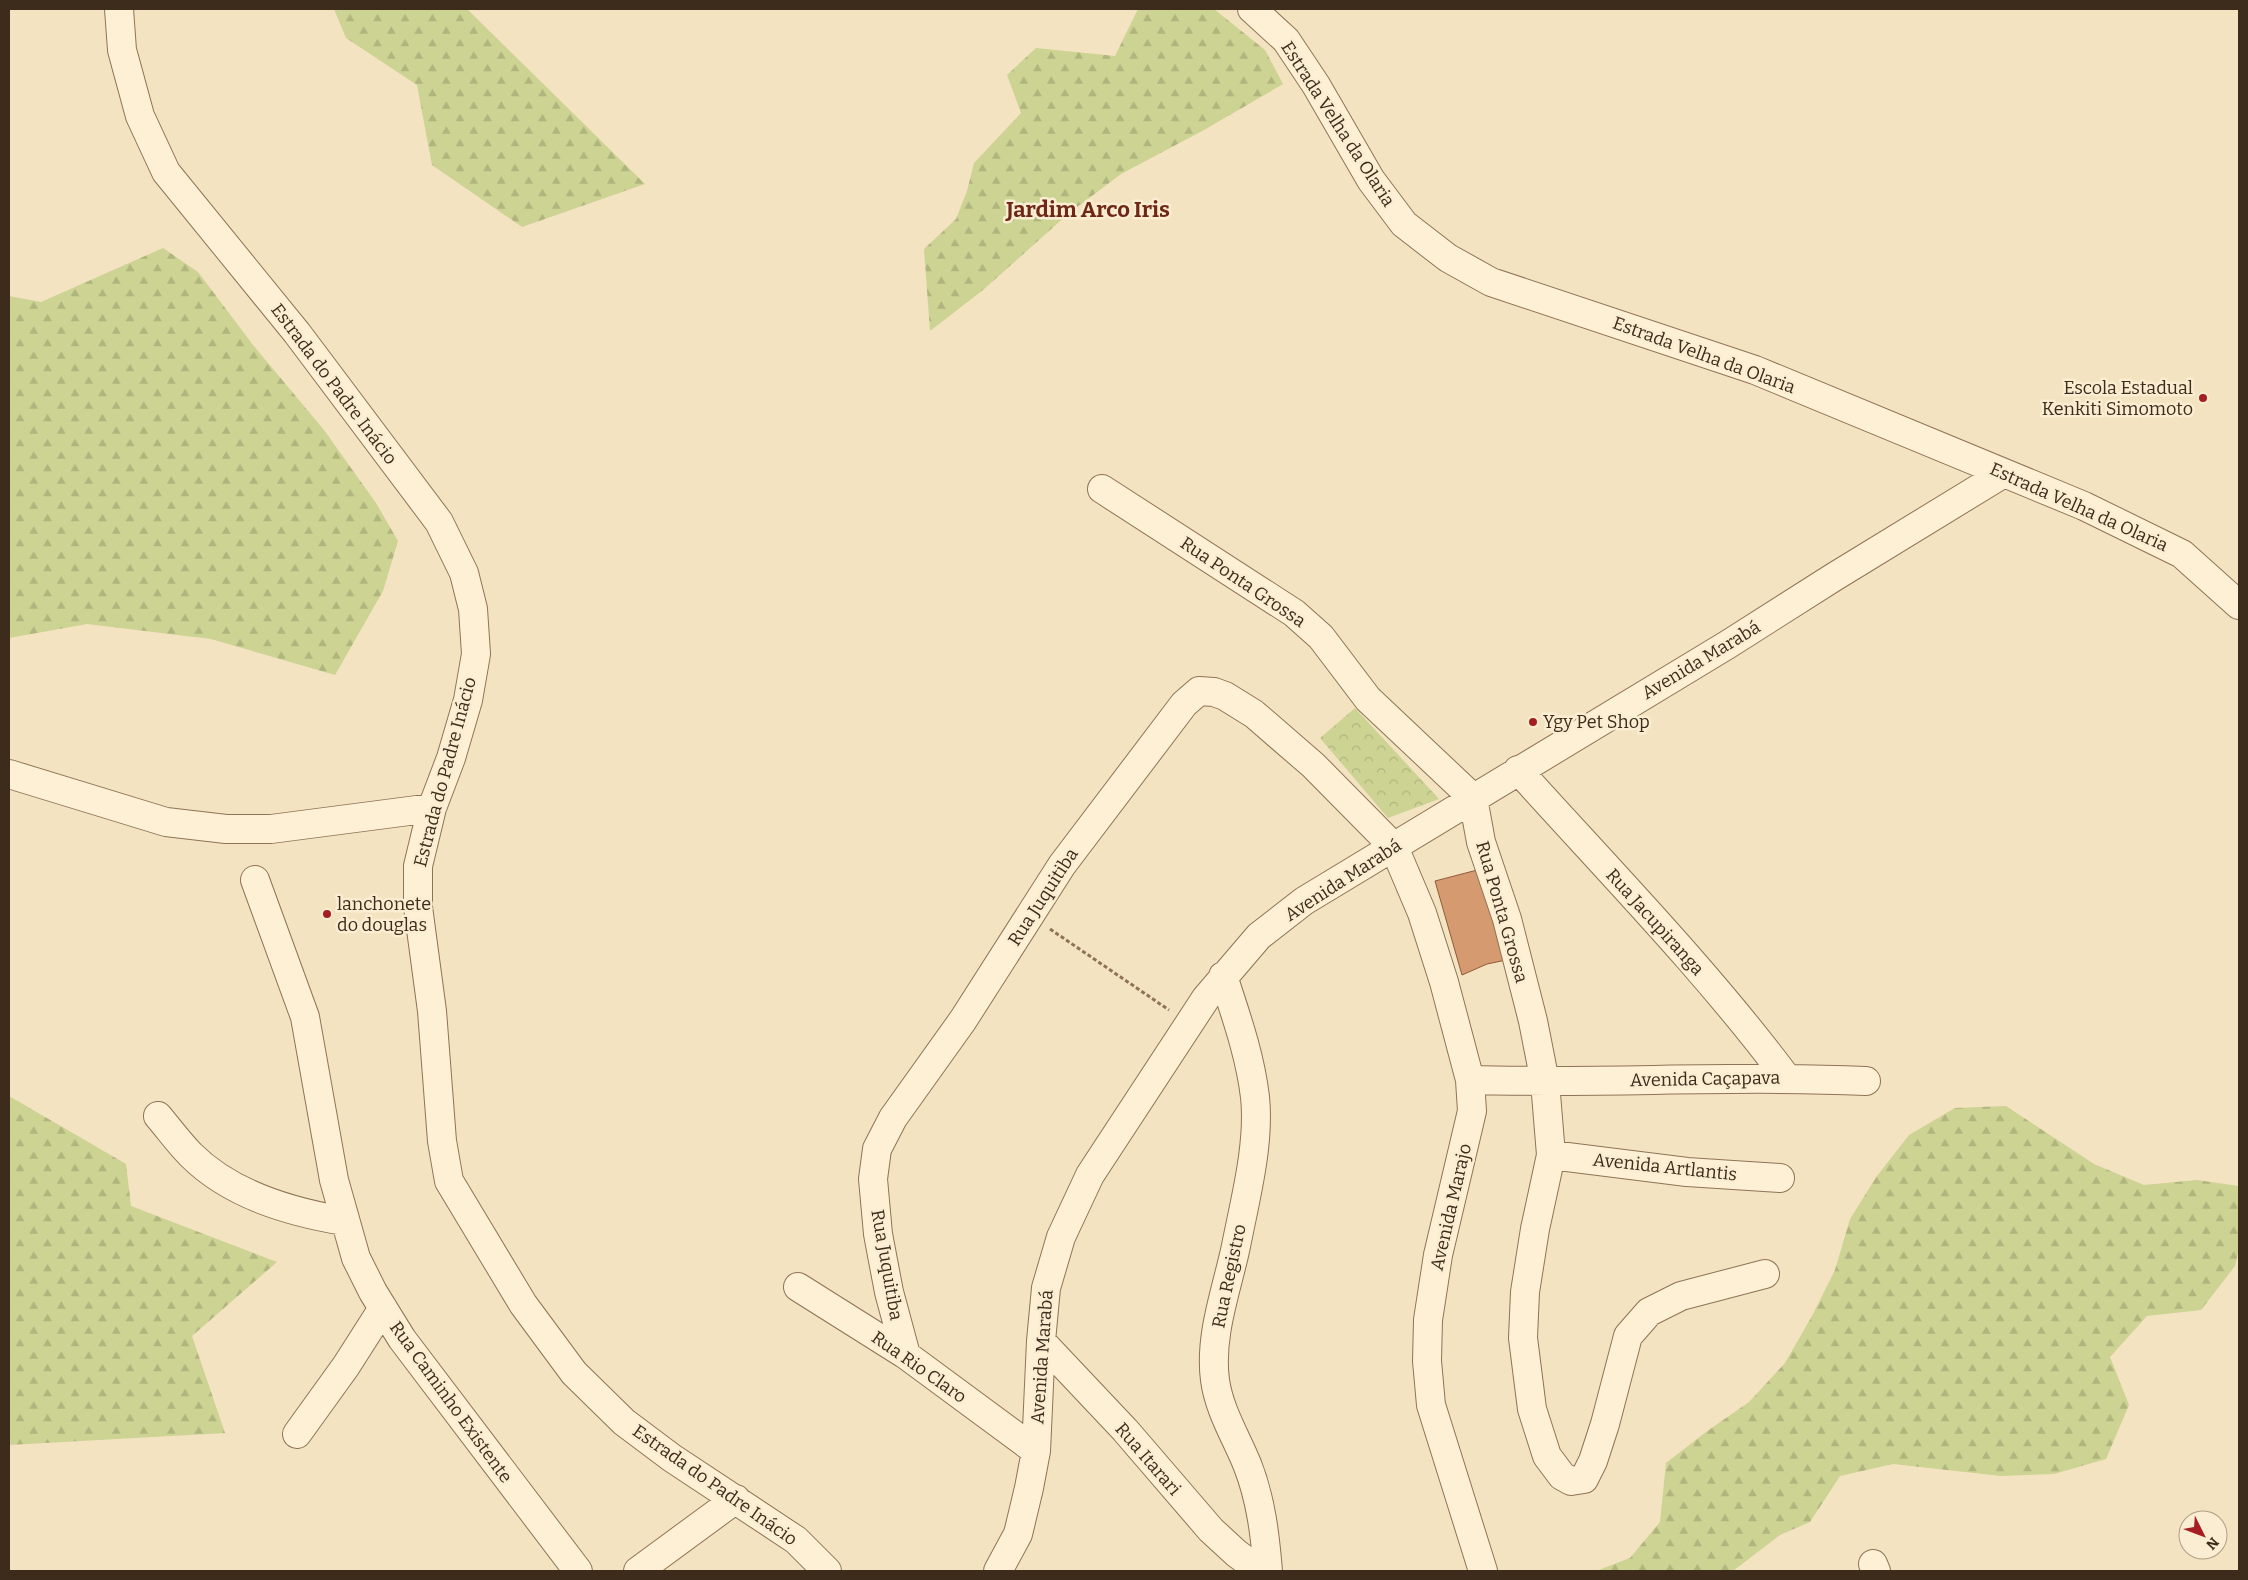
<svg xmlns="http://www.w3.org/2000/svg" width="2248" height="1580" viewBox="0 0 2248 1580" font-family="Bitter,serif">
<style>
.forest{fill:url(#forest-firs)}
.park{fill:url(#park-crowns)}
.building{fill:#d69a71;stroke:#915a38}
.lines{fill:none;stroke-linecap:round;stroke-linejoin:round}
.minor-casing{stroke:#8f7356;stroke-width:30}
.path{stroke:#8f7356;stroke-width:3;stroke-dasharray:4 2.5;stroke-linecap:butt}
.minor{stroke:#fdf0d5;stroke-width:28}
.poi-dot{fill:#a51e21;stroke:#faedd1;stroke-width:2}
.labels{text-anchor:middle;stroke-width:5;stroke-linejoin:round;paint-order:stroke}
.street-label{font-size:18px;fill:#3d2b1c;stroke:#faedd1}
.poi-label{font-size:18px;fill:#3d2b1c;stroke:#faedd1;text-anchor:start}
.district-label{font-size:22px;font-weight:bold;fill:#6f2716;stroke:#faedd1}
</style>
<defs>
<pattern id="forest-firs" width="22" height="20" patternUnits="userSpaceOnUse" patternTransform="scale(1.25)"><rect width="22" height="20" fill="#ccd393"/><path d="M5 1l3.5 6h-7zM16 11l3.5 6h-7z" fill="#b0b57e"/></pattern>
<pattern id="park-crowns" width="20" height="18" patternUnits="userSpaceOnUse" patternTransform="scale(1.25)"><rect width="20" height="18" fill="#ccd393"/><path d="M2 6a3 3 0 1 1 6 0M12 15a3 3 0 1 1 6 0" fill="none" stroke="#b0b57e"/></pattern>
</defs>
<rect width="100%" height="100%" fill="#f3e3c0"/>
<!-- forest -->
<path class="forest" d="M334,9H467L645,184L522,227L432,165L417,85L346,38Z
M1138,9H1214L1265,50L1283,84L1204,130L1121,174L1068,214L983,290L930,331L924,249L956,219L967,191L974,163L1021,113L1007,75L1036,48L1115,56Z
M163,248L198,272L253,345L324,430L376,503L398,541L383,591L335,675L211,639L87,624L9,638V296L41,302Z
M9,1096L126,1164L131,1206L277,1262L192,1336L225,1433L9,1445Z
M2006,1106L2094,1164L2144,1185L2197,1180L2239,1186V1249L2235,1266L2201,1310L2147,1316L2110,1357L2129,1405L2106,1459L2054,1474L2001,1476L1893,1464L1840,1476L1810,1522L1780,1535L1733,1571H1596L1630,1558L1660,1522L1666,1463L1706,1432L1749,1402L1785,1363L1812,1316L1835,1270L1850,1219L1877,1176L1909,1135L1955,1108Z"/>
<!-- park -->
<path class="park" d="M1355,708L1439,799L1388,818L1320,738Z"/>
<!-- building -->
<path class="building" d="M1485,868L1511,959L1487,964L1462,975L1435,881Z"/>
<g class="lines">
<!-- minor casing -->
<g class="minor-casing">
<path id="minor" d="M119,9L122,50L140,116L166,172L297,333L439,522L464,573L473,609L476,654L468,700L451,758L432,808L418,866V907L432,1011L442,1141L449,1181L523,1304L574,1373L624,1422L672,1458L796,1540L827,1571
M1252,9L1286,40L1316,85L1371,180L1404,224L1448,258L1491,282L1755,370L2084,506L2182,554L2239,605
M1102,489L1294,613L1321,637L1368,699L1473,798L1481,842L1507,919L1533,1021L1545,1082L1551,1155L1535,1229L1525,1292L1523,1338L1532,1409L1547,1456L1562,1476L1571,1481L1584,1479L1593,1461L1605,1424L1628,1336L1649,1312L1681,1296L1765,1274
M1518,770C1609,871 1705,969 1786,1077
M9,774L166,822L226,829H271L432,808
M255,880L305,1017L334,1180L356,1258L373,1292L402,1339L578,1571
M1223,976C1236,1016 1250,1055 1255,1097C1260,1144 1245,1200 1236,1246C1227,1289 1209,1335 1215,1380C1219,1410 1236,1437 1247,1464C1261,1499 1265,1535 1268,1571
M1470,1080C1602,1084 1734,1075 1866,1081
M158,1116C169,1129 179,1143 191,1155C231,1195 290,1212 344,1221
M1551,1155L1687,1172L1780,1178
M798,1287L906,1355L1036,1451
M1041,1341L1125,1430L1211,1530L1236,1553L1260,1571
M906,1355L889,1292L878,1234L873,1179L877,1149L893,1118L963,1020L1062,865L1184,704L1199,691L1214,692L1225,696L1254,714L1313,765L1394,847L1422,913L1444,982L1470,1080L1472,1111L1438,1255L1428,1320L1427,1361L1431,1405L1483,1571
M297,1434L346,1366L383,1308
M1873,1564L1876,1571
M638,1571L736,1499
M998,1571L1018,1534L1029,1488L1036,1451L1041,1341L1046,1288L1061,1237L1090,1175L1206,998L1259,936L1304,901L1727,645L1834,577L2004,473"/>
</g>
<!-- path -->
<path class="path" d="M1050,929L1169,1010"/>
<!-- minor -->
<use href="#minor" class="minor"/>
</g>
<!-- markers -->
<g class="poi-dot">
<circle cx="2203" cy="398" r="5"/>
<circle cx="1533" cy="722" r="5"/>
<circle cx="327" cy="914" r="5"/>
</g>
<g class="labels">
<!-- street labels -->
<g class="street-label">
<text transform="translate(1338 124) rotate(57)" y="6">Estrada Velha da Olaria</text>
<text transform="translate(1704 355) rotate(20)" y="6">Estrada Velha da Olaria</text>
<text transform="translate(334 384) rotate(53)" y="6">Estrada do Padre Inácio</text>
<text transform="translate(2079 507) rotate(24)" y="6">Estrada Velha da Olaria</text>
<text transform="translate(1243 582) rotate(34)" y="6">Rua Ponta Grossa</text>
<text transform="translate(1701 660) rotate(-31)" y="6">Avenida Marabá</text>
<text transform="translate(445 772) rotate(-75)" y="6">Estrada do Padre Inácio</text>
<text transform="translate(1343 880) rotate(-33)" y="6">Avenida Marabá</text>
<text transform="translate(1043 897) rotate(-57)" y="6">Rua Juquitiba</text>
<text transform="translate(1502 912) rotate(74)" y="6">Rua Ponta Grossa</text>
<text transform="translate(1655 922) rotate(48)" y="6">Rua Jacupiranga</text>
<text transform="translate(1705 1079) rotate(-1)" y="6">Avenida Caçapava</text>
<text transform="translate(1665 1167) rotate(6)" y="6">Avenida Artlantis</text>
<text transform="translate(1451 1207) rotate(-77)" y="6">Avenida Marajo</text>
<text transform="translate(887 1265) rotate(80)" y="6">Rua Juquitiba</text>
<text transform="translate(1229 1276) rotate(-78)" y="6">Rua Registro</text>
<text transform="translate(1042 1357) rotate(-86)" y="6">Avenida Marabá</text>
<text transform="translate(919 1367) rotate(35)" y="6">Rua Rio Claro</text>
<text transform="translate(451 1402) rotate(54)" y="6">Rua Caminho Existente</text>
<text transform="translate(1148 1459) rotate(49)" y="6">Rua Itarari</text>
<text transform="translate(715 1485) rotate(35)" y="6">Estrada do Padre Inácio</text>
</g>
<!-- poi labels -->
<g class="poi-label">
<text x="2193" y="394" text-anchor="end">Escola Estadual<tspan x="2193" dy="21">Kenkiti Simomoto</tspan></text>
<text x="1543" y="728">Ygy Pet Shop</text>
<text x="337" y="910">lanchonete<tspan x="337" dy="21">do douglas</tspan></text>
</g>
<!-- district labels -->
<g class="district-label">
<text x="1088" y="217">Jardim Arco Iris</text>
</g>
</g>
<!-- border -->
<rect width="2248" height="1580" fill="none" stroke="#3d2b1c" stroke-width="20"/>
<!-- north arrow -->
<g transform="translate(2203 1535) rotate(132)"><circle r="24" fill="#faedd1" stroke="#ae9f89"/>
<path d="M0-4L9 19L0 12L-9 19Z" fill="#a51e21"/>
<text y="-8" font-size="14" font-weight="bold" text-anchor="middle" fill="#3d2b1c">N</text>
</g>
</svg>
